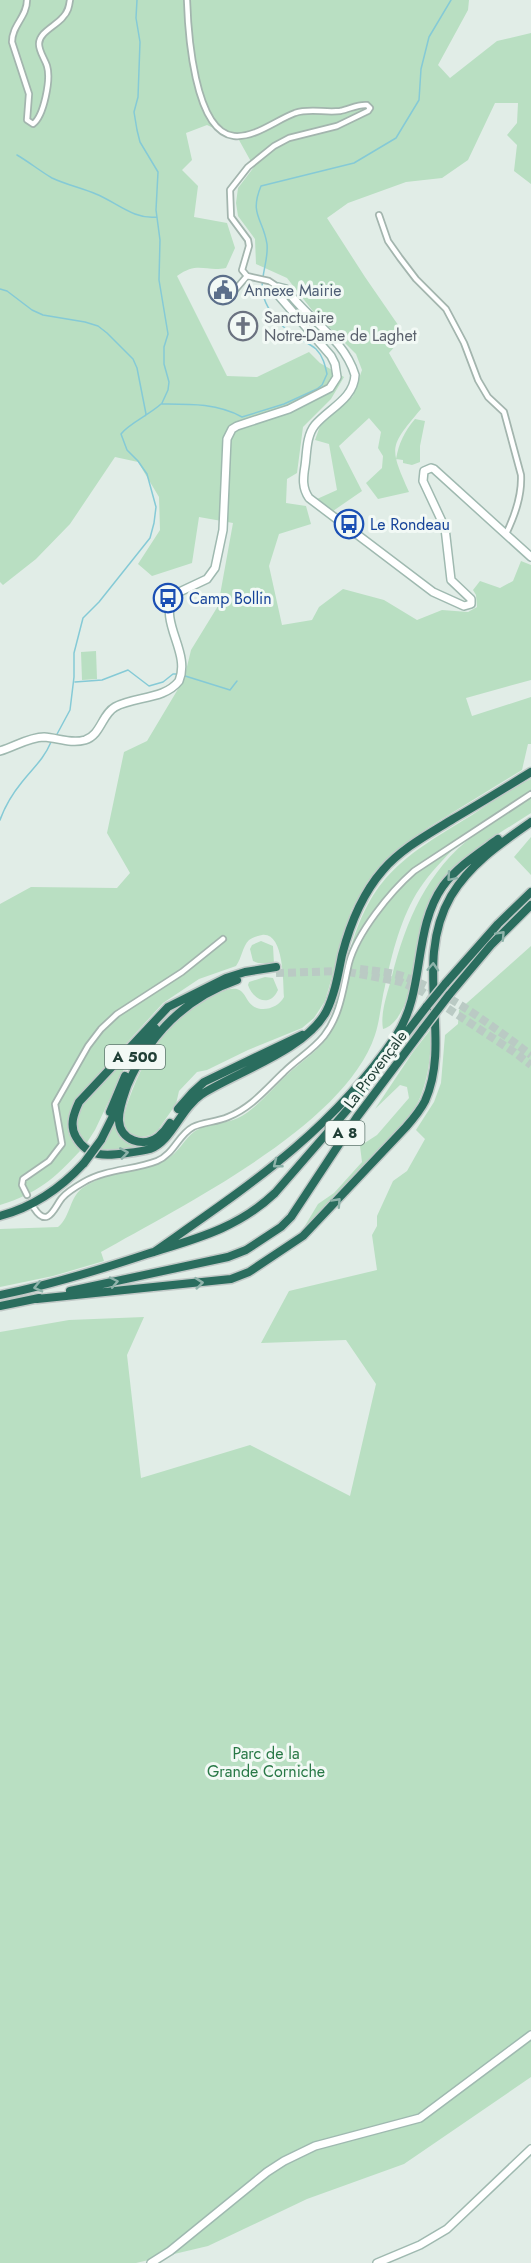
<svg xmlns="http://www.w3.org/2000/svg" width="531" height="2263" viewBox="0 0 531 2263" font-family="Jost,sans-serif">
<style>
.green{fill:#b9dfc2}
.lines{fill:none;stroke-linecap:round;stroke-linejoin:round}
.stream{stroke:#85cad6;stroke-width:1.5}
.motorway-tunnel{stroke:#bacac4;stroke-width:8;stroke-dasharray:8 4;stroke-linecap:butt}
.minor-casing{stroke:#a3b5ae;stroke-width:8}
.secondary-casing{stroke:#9fb9b0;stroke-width:10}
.motorway-casing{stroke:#c1c9c7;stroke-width:11}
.minor{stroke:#fff;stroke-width:4.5}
.secondary{stroke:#fff;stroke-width:7}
.motorway{stroke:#2a6d5e;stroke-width:8}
.motorway-bridge-casing{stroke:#c1c9c7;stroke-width:11;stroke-linecap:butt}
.motorway-bridge{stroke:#2a6d5e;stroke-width:8}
.oneway{stroke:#8eb3aa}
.labels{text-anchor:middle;stroke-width:6;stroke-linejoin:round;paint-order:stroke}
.shield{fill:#f2f9f5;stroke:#5f776f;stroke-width:1.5}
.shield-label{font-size:15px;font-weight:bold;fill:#203f36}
.service-label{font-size:16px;fill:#4e5e75;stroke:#f2f9f5;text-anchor:start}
.worship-label{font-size:16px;fill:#5b616d;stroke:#f2f9f5;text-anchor:start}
.transit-label{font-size:16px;fill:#164399;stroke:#f2f9f5;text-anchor:start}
.street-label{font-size:16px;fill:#203f36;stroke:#f2f9f5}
.park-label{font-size:16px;fill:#287846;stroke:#f2f9f5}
</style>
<rect width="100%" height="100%" fill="#e1ede7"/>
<!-- green -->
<path class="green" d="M0,0H469L468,10L438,65L450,78L497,41L531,33V184L514,171L517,145L507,135L517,123L518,103H495L468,160L442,178L406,182L348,203L327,218L365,277L405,335L389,353L421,409C389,447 389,447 409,492L378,499L366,483L382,468L383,456L378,448L381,432L369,418L339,446L362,491L333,511L317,499L337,490L329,444L315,440L320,426L353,396L362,370L356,354L312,310L287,278L256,264L255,239L238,216L236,203L238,188L254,167L239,140L207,125L186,133L192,160L182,170L198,186L194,217L227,223L235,248L226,268C205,272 198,261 177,276L227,376L257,377L309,352L320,363L344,377L331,399L303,427L297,473L287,479L286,503L306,506L311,524L279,534L269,566L282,625L312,620L319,607L343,589L384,600L417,620L442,610L468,612L477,607L476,595L473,590L480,581L500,588L513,581L521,561L531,565V680L466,698L472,716L531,697V744H528L522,770L429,827L391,855L368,881L351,911L325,1001L314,1018L302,1028L248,1050L207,1070L197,1072L179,1091L176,1104L158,1130L151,1135L137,1138L126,1131C121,1117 127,1105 132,1091C148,1049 179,1007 223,991C228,989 236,987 241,991C246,995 247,1002 253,1006C263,1013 279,1007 284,997C283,981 284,932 262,935C257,936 253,937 249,940C242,947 242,958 236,966L199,979L163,1003L84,1090L72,1105L69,1122L70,1136L80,1151C54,1179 38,1193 0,1205V904L31,887L117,888L130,873L107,833L124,752L147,741L184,679L191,650L218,606L233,523L199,517L192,563L152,576L138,564L160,530L159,497L138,462L115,457L70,524L36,559L3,585L0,582Z
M415,419L425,421L420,446V462L412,465L403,463V460L396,459C399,443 404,432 415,419Z
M96,651L97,679L82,680L81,652Z
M531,779V791L407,873L366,923L349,955C370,875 405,856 472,815C491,803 510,788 531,779Z
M531,796V813C496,836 453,858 432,897L409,995C403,1008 397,1025 383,1029C380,1012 388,992 392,976C406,920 427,871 474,835C492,821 512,809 531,796Z
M531,837V875L514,857Z
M455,847C443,860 430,873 420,888C401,916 392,954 385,986C381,1002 380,1020 375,1035C345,1126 181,1206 101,1252L104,1261L53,1276L0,1287V1229L58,1227C71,1217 69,1196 84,1187C108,1171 140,1171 166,1159C178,1154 184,1139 195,1131C207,1123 225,1124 238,1118C258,1108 273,1087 289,1073C300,1063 313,1054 323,1043C344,1019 345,988 354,959C362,935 395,891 414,874C426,864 442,856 455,847Z
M261,941L273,946L274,964L258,963L253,961L250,949L252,945Z
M531,946V2077L404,2164L307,2199L208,2246L136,2263H0V1332L69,1320L144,1317L127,1355L141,1478L250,1445L350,1496L376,1384L346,1340L261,1343L289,1291L377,1270L372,1235L377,1226V1216L393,1181L407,1171L425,1139L416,1130L434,1102L441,1083L445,1035L458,1024L459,1010Z
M265,977L273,978L278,990C270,1008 253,1000 248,985L249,982Z
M431,1029C431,1063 427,1092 408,1120L318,1217L303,1229L318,1204L334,1193L362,1162L360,1146L377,1135L409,1098L407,1087L400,1085L375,1109L413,1052Z
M135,1046L95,1130L86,1144C79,1134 75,1124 79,1112C85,1093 121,1061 135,1046Z
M114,1123L121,1139L135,1146L134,1148L100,1150Z"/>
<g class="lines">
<!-- stream -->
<path class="stream" d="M137,0L136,18L140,42L138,97L134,112L137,130L140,142L158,172L156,210L160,240L159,280L168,334L164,347V364L169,382L168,390L162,403
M17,155C29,162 40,171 52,178C67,185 82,188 96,194C116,202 134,220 157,217
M0,289L7,291L32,310L43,315L85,322L98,326L107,333L133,359L137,368L146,414L145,416
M182,675L230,690L237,681
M75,682L102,680L128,670L149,686L163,682L173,674H177
M56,736L70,710L74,677V653L83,618L99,602L150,538L154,523L156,507L147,474L138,461L127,450L121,434C128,424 149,415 161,404C188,404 217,403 242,417L284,404L317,389L322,385L327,374C325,365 323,356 316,349C309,343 300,340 292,334C281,326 268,311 264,298C258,280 269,262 267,244C263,218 249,215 261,186L354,163L396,138L419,100L421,69L429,37L451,0
M0,820C5,806 13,793 22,782C33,768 44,759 51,742"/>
<!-- motorway-tunnel -->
<path class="motorway-tunnel" d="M360,969C375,971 391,972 405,977C449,993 494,1027 531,1055
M276,973L343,971L401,982L423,992L514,1052L531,1065"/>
<!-- minor casing -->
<g class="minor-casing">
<path id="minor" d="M27,0C27,17 12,25 12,42L29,94L27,120L33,124C44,116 51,79 47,66C45,59 39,52 39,44C39,32 56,26 63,17C68,12 69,7 70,0
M187,0C188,31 194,132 234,136C255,138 276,120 295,113C310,108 325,113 340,111C350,109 358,104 367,105L370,108L368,111L337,126L289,138L274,146L248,167L230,190L231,217L248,240L249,246L242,270L247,276L269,281L278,287
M379,215L388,241L400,258L416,279L446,309L464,343L478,380L488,397L504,412L521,475C522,496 515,515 506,534
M219,298L235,290L247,276
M27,1195L22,1185L23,1179L49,1161L62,1144L55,1104L88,1046L101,1029L117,1014L182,972L223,939
M34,1208C48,1230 55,1206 62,1198C67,1192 77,1186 84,1182C106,1169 134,1170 157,1161C174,1154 178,1135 193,1127C203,1122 217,1122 228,1117C252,1107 266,1089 284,1072C297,1059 313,1050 324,1036C341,1014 343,988 349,963C357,933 390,892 414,871L531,794"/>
</g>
<!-- secondary casing -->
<g class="secondary-casing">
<path id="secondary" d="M0,751C14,747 29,737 44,737C58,738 71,744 85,740C101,735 102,714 115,707C135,696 164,700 179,681C191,652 159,624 173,595L207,579L215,568L223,530L227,439L232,429L237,426L289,409L330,388L337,377L335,364L331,356L279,296L276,289L278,287L286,289C307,319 344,338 355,375C354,399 328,409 315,425C306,436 307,453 305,466C303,478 302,488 309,498L433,592L464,606L471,604V599L451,580L445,528L423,481L424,471L431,468L434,469L531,557
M151,2263L170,2251L267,2172L284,2161L315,2146L420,2118L531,2035
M377,2263L420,2245L447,2229L531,2149"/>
</g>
<!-- motorway casing -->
<g class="motorway-casing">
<path id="motorway" d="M276,967L245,972L226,978L168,1007L79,1102C74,1113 69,1125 76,1137C88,1158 107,1156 127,1153C135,1152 143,1151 150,1149C172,1141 180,1109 202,1094C239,1071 305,1050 326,1012C335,994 338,975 342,955C350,924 362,894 383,870C402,848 429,834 453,819C479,804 505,788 531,772
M445,984L498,924L531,892
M449,995L491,945L531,905
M136,1054L155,1028
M129,1080C125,1093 118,1108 119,1121C120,1140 143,1148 158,1137C163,1133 167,1128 170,1123
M127,1086C149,1035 185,998 237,980
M178,1109L193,1092L204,1082L302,1035
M110,1112L125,1076
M101,1140L117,1108
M0,1216C33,1207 61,1188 84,1163
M154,1252C248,1186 330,1133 396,1036C426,991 412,930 443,886C458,866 479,853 498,839
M70,1291L228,1257L246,1250L281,1227L291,1217L357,1117L423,1029
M0,1295C50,1285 99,1270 147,1254C195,1239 237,1229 275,1193L348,1109L427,1006
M37,1299L231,1279L249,1272L303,1236L406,1127C413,1119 420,1111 425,1101C453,1039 412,963 451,896C470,864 501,843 531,822
M0,1306L39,1298"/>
</g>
<!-- minor -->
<use href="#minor" class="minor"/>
<!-- secondary -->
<use href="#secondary" class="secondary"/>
<!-- motorway -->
<use href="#motorway" class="motorway"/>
<!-- motorway-bridge casing -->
<g class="motorway-bridge-casing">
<path id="motorway-bridge" d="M427,1006L445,984
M423,1029L449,995
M84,1163L101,1140"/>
</g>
<!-- motorway-bridge -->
<use href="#motorway-bridge" class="motorway-bridge"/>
</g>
<!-- one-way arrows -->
<defs><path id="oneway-chevron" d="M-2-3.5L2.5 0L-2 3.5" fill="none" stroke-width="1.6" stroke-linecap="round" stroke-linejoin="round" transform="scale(1.5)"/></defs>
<g class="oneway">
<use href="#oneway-chevron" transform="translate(451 877) rotate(131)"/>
<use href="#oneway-chevron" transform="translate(501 935) rotate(-47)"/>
<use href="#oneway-chevron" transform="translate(433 967) rotate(-87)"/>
<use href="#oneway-chevron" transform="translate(124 1153) rotate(-9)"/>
<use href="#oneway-chevron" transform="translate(277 1164) rotate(142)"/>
<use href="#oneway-chevron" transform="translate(337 1202) rotate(-47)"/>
<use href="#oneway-chevron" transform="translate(114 1282) rotate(-12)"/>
<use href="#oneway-chevron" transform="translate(199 1283) rotate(-6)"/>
<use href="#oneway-chevron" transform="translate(38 1287) rotate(167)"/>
</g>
<!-- icons -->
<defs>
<g id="civic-ring" transform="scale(1.5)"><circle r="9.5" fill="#f2f9f5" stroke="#5c6f8a" stroke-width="1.5"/><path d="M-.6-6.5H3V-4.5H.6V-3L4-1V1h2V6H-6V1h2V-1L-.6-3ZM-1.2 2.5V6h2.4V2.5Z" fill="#5c6f8a"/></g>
<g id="church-ring" transform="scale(1.5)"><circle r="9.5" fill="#f2f9f5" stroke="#6b7280" stroke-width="1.5"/><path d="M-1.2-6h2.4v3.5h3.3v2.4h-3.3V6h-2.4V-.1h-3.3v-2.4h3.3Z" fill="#6b7280"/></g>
<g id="bus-ring" transform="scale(1.5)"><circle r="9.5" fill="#f2f9f5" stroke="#1a4fb4" stroke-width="1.5"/><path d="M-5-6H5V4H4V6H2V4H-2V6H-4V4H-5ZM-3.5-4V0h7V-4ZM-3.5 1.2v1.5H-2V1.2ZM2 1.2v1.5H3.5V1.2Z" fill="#1a4fb4"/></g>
</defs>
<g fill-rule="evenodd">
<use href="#civic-ring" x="223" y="290"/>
<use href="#church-ring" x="243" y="326"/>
<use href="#bus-ring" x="349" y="524"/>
<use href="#bus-ring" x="168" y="598"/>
</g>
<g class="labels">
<!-- shield labels -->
<g class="shield">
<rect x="105" y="1045" width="60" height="24" rx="4.5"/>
<rect x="325.5" y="1121" width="39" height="24" rx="4.5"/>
</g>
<g class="shield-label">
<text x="135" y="1062">A 500</text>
<text x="345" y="1138">A 8</text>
</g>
<!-- service labels -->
<g class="service-label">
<text x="244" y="296">Annexe Mairie</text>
</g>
<!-- worship labels -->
<g class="worship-label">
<text x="264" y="323">Sanctuaire<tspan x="264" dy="18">Notre-Dame de Laghet</tspan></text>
</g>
<!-- transit labels -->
<g class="transit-label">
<text x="370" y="530">Le Rondeau</text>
<text x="189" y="604">Camp Bollin</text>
</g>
<!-- street labels -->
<g class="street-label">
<text transform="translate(375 1069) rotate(-53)" y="6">La Provençale</text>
</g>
<!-- park labels -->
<g class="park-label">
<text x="266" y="1759">Parc de la<tspan x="266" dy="18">Grande Corniche</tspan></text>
</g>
</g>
</svg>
